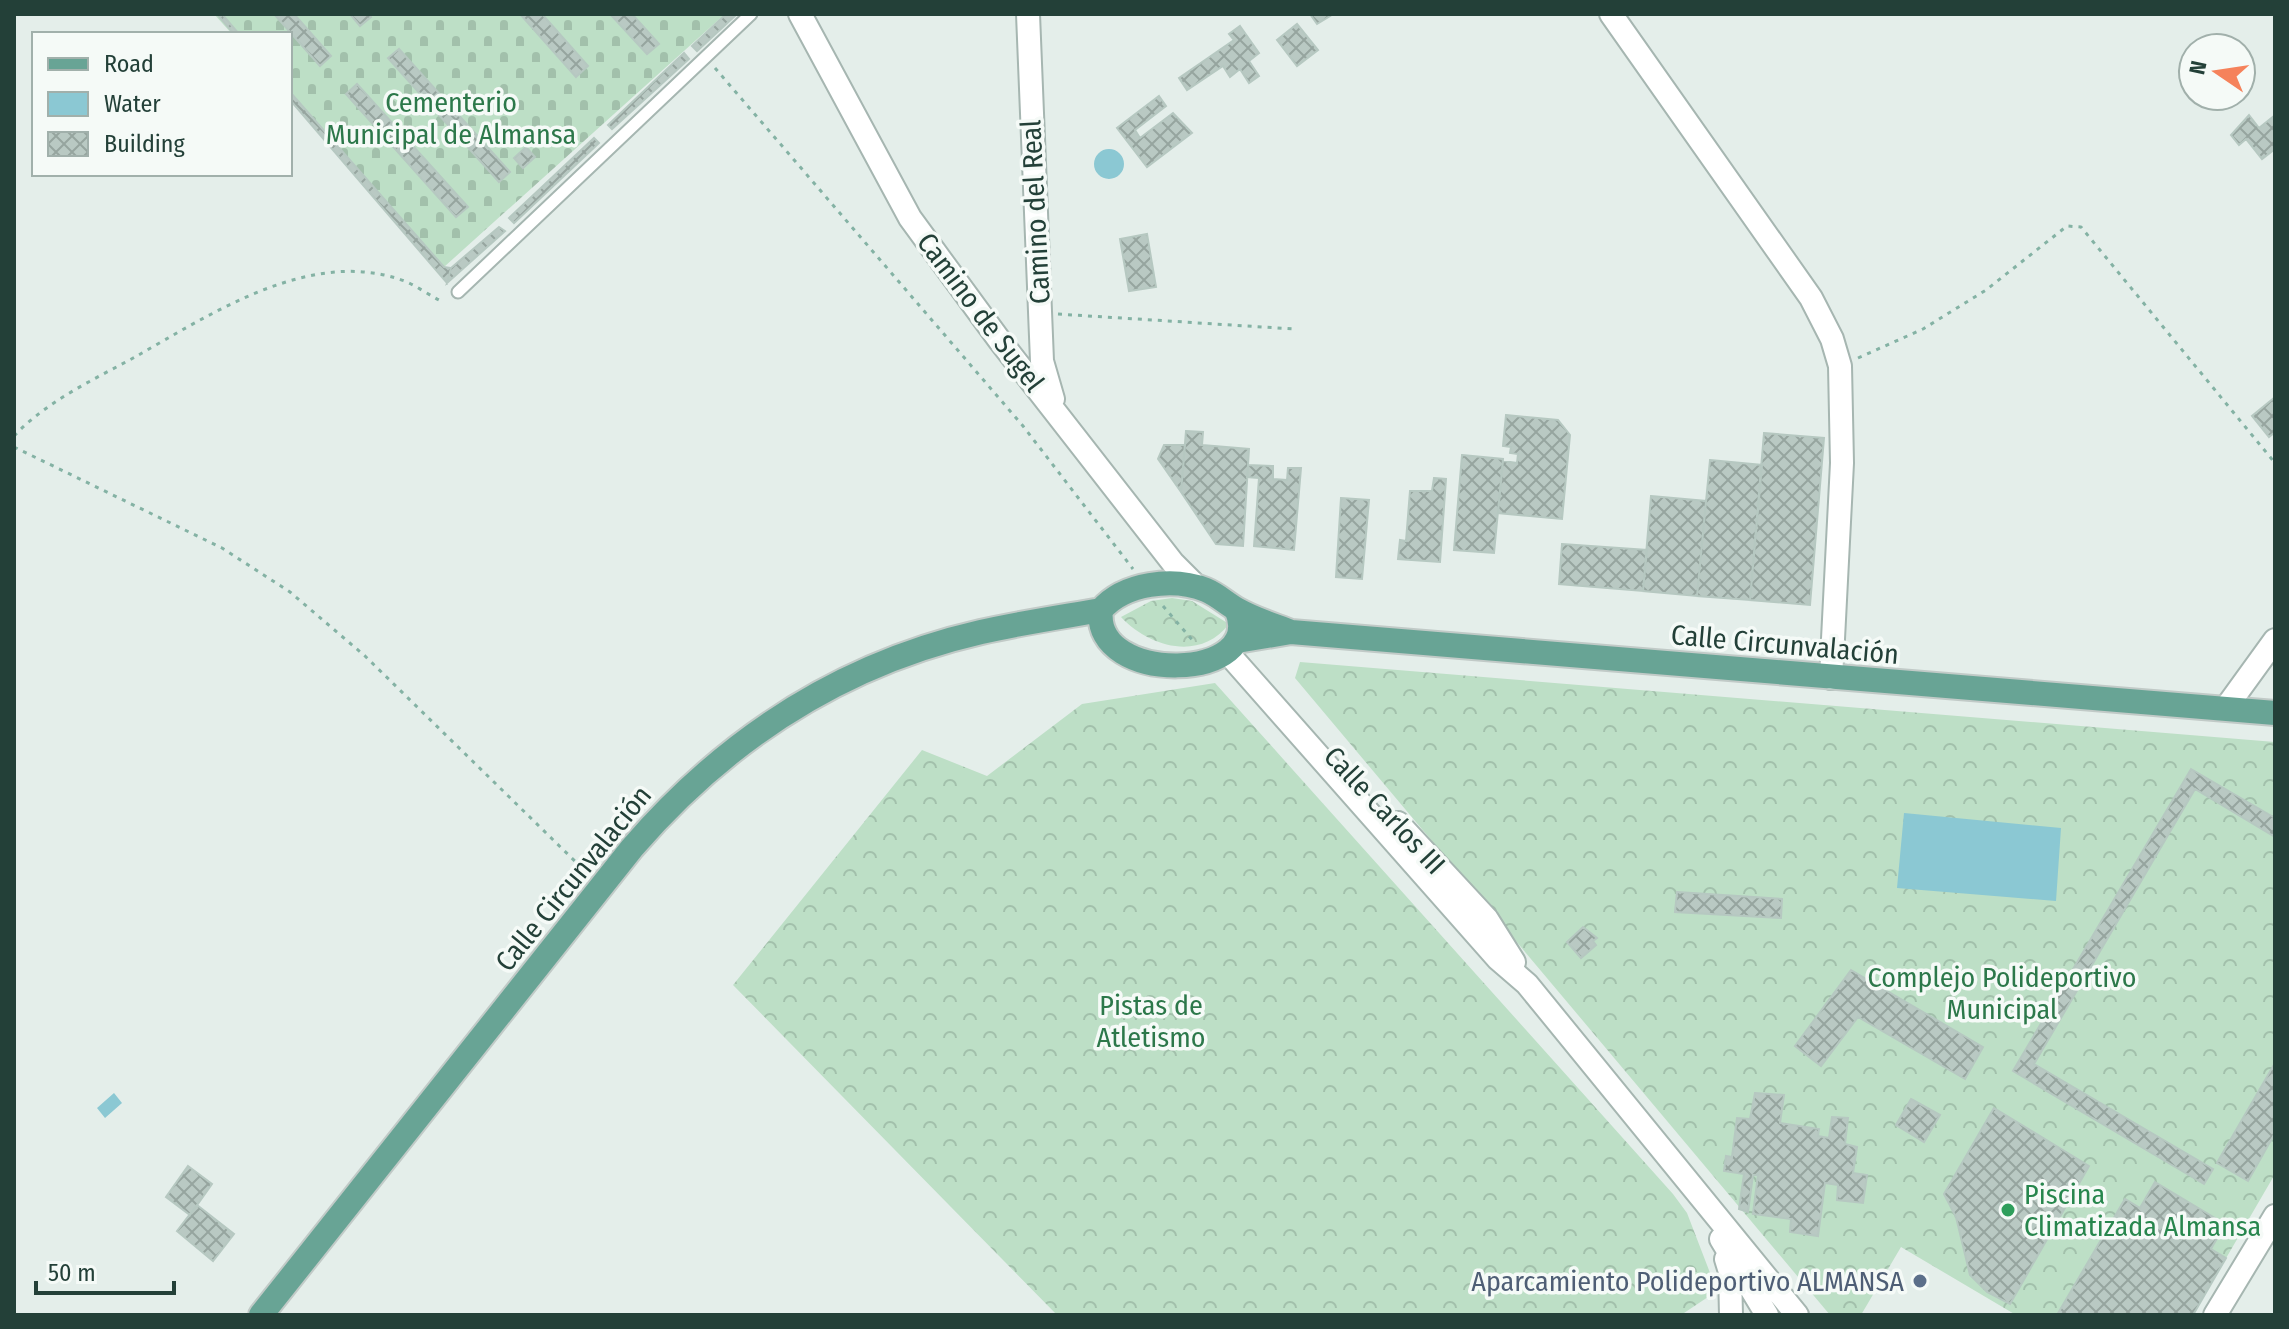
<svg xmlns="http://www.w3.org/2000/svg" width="2289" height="1329" viewBox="0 0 2289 1329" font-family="'Fira Sans Condensed',sans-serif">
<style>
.forest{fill:url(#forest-crowns)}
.cemetery{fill:url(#cemetery-stones)}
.water{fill:#8bc8d3}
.building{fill:url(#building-cross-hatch);stroke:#b6c8c1;stroke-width:2}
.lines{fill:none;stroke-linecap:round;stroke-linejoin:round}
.lane-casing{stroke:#a6b6b1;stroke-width:15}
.street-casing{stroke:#a6b6b1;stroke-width:26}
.primary-casing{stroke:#c1cac7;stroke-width:28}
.path{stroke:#84b2a4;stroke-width:3;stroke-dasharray:4 6;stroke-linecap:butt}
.lane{stroke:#fff;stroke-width:11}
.street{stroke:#fff;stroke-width:22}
.primary{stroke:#68a495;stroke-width:24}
.leisure-dot{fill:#2e9e5b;stroke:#f5faf7;stroke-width:3}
.service-dot{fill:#5c6f8a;stroke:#f5faf7;stroke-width:3}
.labels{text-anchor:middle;stroke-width:7;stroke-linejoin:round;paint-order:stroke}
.park-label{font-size:28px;fill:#2c784a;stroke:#f5faf7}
.street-label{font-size:28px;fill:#234038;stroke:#f5faf7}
.leisure-label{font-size:28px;fill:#27864d;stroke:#f5faf7;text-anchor:start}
.service-label{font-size:28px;fill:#4e5e75;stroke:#f5faf7;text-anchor:end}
</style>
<defs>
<pattern id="forest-crowns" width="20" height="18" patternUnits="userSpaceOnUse" patternTransform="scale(2)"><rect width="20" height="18" fill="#bddfc6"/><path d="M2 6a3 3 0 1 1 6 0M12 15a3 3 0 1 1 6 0" fill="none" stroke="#a2c0ab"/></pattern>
<pattern id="cemetery-stones" width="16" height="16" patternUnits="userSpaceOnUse" patternTransform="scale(2)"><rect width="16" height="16" fill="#bddfc6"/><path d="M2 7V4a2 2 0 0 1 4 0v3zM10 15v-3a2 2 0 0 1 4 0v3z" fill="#a2c0ab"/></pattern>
<pattern id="building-cross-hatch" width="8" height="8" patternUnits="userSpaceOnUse" patternTransform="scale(2)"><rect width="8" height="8" fill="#b9c9c3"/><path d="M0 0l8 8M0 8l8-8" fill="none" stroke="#96a59f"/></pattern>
</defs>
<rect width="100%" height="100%" fill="#e4eeea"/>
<!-- forest -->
<path class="forest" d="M1172,598L1192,601L1229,624C1200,662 1149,647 1121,617L1151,601Z
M1300,662L2275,742V1174L2193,1315H2016L1901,1247L1861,1315H1830L1295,678Z
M1215,683L1673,1194L1687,1213L1717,1291L1681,1315H1057L733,985L922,750L987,776L1082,704Z"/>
<!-- cemetery -->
<path class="cemetery" d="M214,14H725L444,267L290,98V34H232Z"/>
<!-- water -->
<path class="water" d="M1094 164a15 15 0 1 1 30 0a15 15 0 1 1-30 0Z
M1904,813L2061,828L2056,901L1897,888Z
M114,1093L122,1103L105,1118L97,1108Z"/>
<!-- building -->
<path class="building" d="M217,14H222L239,34H234Z
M274,14H294L331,56L320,66Z
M350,14H369L371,17L360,26Z
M520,14H542L588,66L576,77Z
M610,14H632L659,44L647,54Z
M726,14H737L697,51L692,46Z
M1310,14H1328L1330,16L1317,24Z
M1297,24L1318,50L1297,66L1277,40Z
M1240,26L1259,53L1249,61L1259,76L1249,83L1240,69L1230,77L1223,66L1187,90L1179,78L1234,40L1229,34Z
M399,49L510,172L499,182L388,58Z
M684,53L689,59L612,129L608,125Z
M357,84L468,207L456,217L346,94Z
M290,92L444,267L451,268L447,283L290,100Z
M1159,96L1166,106L1135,130L1140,138L1173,113L1192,133L1147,167L1117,128Z
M2249,115L2259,128L2275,115V149L2262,159L2246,139L2239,145L2231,135Z
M594,138L599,143L514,223L509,218Z
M526,147L535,157L523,168L514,158Z
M499,227L505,231L447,283L451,268Z
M1147,234L1156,287L1129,291L1120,239Z
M2275,397V432L2269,437L2252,416Z
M1506,415L1558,420L1570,435L1562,519L1498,513L1503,461L1517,463L1518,454L1510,453L1511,447L1503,446Z
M1186,431L1203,432L1202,445L1249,449L1243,546L1216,544L1181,492Z
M1764,433L1824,438L1810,605L1750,600Z
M1164,445H1185L1181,492L1158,459Z
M1462,455L1503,459L1494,553L1454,550Z
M1710,460L1762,465L1750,600L1697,596Z
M1248,465L1273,466V479L1287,480L1288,468H1301L1294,550L1254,546L1259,478L1247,477Z
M1434,478L1446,479L1440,562L1398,559L1400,540L1406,541L1410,491H1432Z
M1651,496L1706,501L1697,596L1643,591Z
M1341,498L1369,500L1362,579L1336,577Z
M1562,544L1647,550L1643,591L1559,584Z
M2191,769L2275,818V837L2195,789L2034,1064L2213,1169L2204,1184L2013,1071Z
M1677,892L1782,899L1781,918L1675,912Z
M1583,927L1597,938L1593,941L1596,945L1581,958L1567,942Z
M1851,970L1983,1047L1965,1079L1858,1017L1821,1066L1795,1046Z
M2275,1063V1133L2248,1181L2217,1163Z
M1755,1093L1784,1095L1780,1123L1819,1129L1818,1136L1829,1138L1832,1117L1848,1118L1845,1144L1857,1147L1853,1173L1867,1175L1863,1203L1837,1200L1838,1185L1825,1183L1818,1236L1790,1232L1791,1219L1753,1214L1758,1175H1753L1748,1212L1739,1209L1744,1174L1724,1171L1726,1156L1732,1157L1737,1118L1750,1119Z
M1911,1099L1940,1115L1924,1142L1896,1125Z
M1994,1108L2089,1166L2010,1304L1987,1292L1970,1275L1956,1217L1944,1194Z
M188,1166L212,1184L190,1215L166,1197Z
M2155,1182L2225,1224L2211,1249L2226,1258L2193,1315H2057L2125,1199L2140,1208Z
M197,1205L234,1234L213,1261L177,1231Z"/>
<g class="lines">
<!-- lane casing -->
<g class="lane-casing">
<path id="lane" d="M458,292L751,14"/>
</g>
<!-- street casing -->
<g class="street-casing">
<path id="street" d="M800,14L910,218L1000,341L1173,563L1197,587
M1028,14L1042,361L1053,399
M1611,14L1811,298L1832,339L1840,366L1842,463L1831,678
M1226,651L1498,959L1527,984L1797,1315
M2225,709L2275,640
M1398,823L1487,919L1514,962
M1721,1239L1767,1315
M1726,1259L1730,1272L1731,1315
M2215,1315L2275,1216"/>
</g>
<!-- primary casing -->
<g class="primary-casing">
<path id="primary" d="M1236,609C1270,682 1091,686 1101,610C1124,583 1173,577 1206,590C1218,595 1227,604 1238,610C1254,619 1273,625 1291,632
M1237,641L1291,632L2275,713
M261,1315L632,848C725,740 841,664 981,632C1020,623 1061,617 1101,610"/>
</g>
<!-- path -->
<path class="path" d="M715,68L1023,426L1133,569
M1058,314L1294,329
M1858,358L1923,329L1986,290L2067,226L2081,227L2275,463
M14,436C47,401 93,380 135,357C213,313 314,245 407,282C418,287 429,295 439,300L443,299
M14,447L222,548L290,592L365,656L586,872
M1163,606L1194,642"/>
<!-- lane -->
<use href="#lane" class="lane"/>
<!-- street -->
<use href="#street" class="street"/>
<!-- primary -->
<use href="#primary" class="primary"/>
</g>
<!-- markers -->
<circle class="leisure-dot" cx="2008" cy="1210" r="8"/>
<circle class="service-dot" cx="1920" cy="1281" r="8"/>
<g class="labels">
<!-- park labels -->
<g class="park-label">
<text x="451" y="112">Cementerio<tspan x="451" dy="32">Municipal de Almansa</tspan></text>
<text x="2002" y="987">Complejo Polideportivo<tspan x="2002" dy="32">Municipal</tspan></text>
<text x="1151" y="1015">Pistas de<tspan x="1151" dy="32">Atletismo</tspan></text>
</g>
<!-- street labels -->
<g class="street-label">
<text transform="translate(1035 212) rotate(-93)" y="10">Camino del Real</text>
<text transform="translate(981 312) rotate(53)" y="10">Camino de Sugel</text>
<text transform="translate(1785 644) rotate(5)" y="10">Calle Circunvalación</text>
<text transform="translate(1385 810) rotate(47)" y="10">Calle Carlos III</text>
<text transform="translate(573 878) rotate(-51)" y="10">Calle Circunvalación</text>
</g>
<!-- leisure labels -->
<g class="leisure-label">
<text x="2024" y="1204">Piscina<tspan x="2024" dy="32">Climatizada Almansa</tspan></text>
</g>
<!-- service labels -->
<g class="service-label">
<text x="1904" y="1291">Aparcamiento Polideportivo ALMANSA</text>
</g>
</g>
<!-- border -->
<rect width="2289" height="1329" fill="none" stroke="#234038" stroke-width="32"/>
<!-- legend -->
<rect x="32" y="32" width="260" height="144" fill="#f5faf7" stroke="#a1b0ab" stroke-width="2"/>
<rect x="48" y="58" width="40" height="12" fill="#68a495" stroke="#a1b0ab" stroke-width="2"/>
<text x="104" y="72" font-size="24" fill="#234038">Road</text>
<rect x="48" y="92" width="40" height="24" fill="#8bc8d3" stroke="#a1b0ab" stroke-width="2"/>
<text x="104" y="112" font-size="24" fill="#234038">Water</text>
<rect x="48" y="132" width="40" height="24" fill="url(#building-cross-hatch)" stroke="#a1b0ab" stroke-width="2"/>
<text x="104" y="152" font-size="24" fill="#234038">Building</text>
<!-- north arrow -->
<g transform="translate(2217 72) rotate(283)"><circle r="38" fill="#f5faf7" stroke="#a1b0ab" stroke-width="2"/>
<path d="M0-6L14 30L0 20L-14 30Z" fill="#f5825b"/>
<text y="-12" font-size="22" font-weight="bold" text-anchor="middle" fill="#234038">N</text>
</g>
<!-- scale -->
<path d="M36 1281v12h138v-12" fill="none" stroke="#234038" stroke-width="4"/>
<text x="48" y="1281" font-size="24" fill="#234038" stroke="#f5faf7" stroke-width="6" paint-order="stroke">50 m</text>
</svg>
